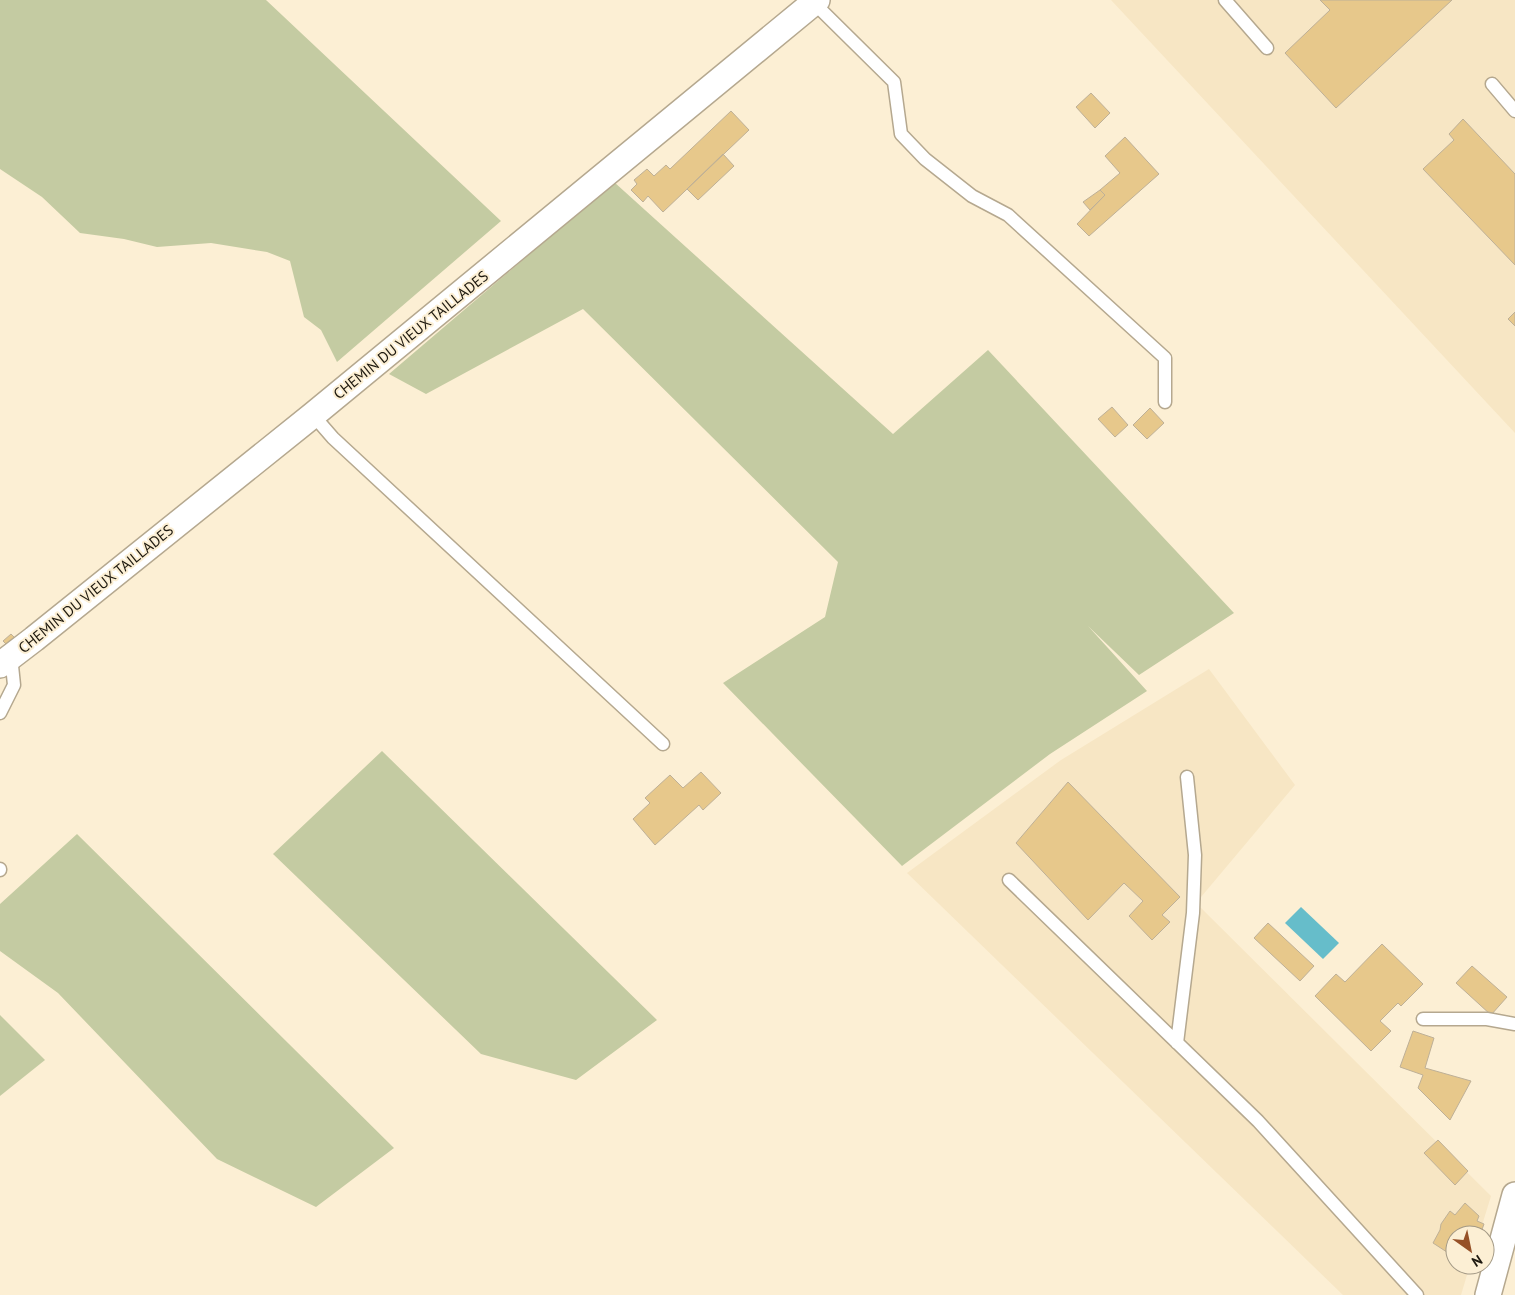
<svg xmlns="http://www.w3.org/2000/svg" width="1515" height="1295" viewBox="0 0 1515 1295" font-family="'PT Sans',sans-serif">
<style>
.built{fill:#f7e6c4}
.green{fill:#c4cba2}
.water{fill:#66bdca}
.building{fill:#e7c88b;stroke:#beb097}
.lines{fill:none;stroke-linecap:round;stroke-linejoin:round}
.lane-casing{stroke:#b5a88f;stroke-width:15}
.street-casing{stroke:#b5a88f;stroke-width:28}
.lane{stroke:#fff;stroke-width:12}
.street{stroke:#fff;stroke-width:25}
.labels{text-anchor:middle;stroke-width:4;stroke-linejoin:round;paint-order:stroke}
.street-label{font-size:15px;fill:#1d180e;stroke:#fcefd4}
</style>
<rect width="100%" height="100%" fill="#fcefd4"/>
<!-- built -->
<path class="built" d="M1111,0H1515V433Z
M1209,669L1295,785L1196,903L1491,1196L1479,1235H1455V1265H1470L1461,1295H1343L907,873L1061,760Z"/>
<!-- green -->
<path class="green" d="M0,0H266L501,221L337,362L321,330L304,317L290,261L267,252L211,243L157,247L124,239L80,233L42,197L0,169Z
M614,182L893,434L988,350L1234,613L1139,675L1088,626L1147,691L1050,754L902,866L723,683L825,617L838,562L583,309L426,394L389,374Z
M382,751L657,1020L576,1080L481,1054L273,854Z
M77,834L394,1148L316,1207L217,1159L58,993L0,951V904Z
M0,1015L45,1060L0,1096Z"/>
<!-- water -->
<path class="water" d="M1301,907L1339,943L1323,959L1285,923Z"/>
<!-- building -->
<path class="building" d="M1320,0H1452L1336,108L1285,53L1330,10Z
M1091,93L1110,113L1095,128L1076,107Z
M731,111L749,130L663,212L648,196L643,202L631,190L637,184L634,180L647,169L654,176L666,165L670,169Z
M1463,119L1515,174V265L1423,169L1454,140L1449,134Z
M1125,137L1159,174L1089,236L1077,224L1105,195L1100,190L1120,173L1105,156Z
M723,154L734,166L698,200L687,189Z
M1100,190L1105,195L1090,210L1083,202Z
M1515,312V326L1508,319Z
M1112,407L1128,425L1115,437L1098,419Z
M1150,408L1164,423L1147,439L1133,425Z
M11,634L18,641L10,648L3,641Z
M701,772L721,793L703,810L699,805L655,845L633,819L650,803L645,798L670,775L683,788Z
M1068,782L1180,897L1162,915L1170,922L1152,940L1129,916L1143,901L1124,883L1088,920L1016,843Z
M1268,923L1314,966L1300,981L1254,938Z
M1382,944L1423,984L1401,1006L1398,1003L1380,1021L1391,1031L1371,1051L1315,996L1336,974L1345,982Z
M1472,966L1507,997L1491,1015L1456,983Z
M1413,1031L1434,1038L1425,1068L1471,1081L1450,1120L1418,1088L1423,1075L1400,1067Z
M1438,1140L1468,1171L1455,1185L1424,1153Z
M1465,1203L1479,1216L1477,1221L1484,1224L1480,1235H1473L1469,1232L1467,1235H1455V1253L1453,1256L1433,1243L1440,1230L1441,1224L1450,1211L1455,1215Z"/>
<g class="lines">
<!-- lane casing -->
<g class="lane-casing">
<path id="lane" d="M1225,0L1267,48
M814,3L894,82L901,134L925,159L972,196L1008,215L1165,358V402
M1492,84L1515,111
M313,415L333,438L663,744
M0,713L14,685L11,656
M0,869V870
M1009,880L1258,1121L1417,1295
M1423,1019H1487L1515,1024
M1177,1043L1193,913L1195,855L1187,777"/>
</g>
<!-- street casing -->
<g class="street-casing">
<path id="street" d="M0,665L34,639L313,415L817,0
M1488,1295L1515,1195"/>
</g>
<!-- lane -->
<use href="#lane" class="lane"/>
<!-- street -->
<use href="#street" class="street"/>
</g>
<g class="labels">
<!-- street labels -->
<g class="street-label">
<text transform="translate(411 335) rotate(-39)" y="5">CHEMIN DU VIEUX TAILLADES</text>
<text transform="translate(96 589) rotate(-39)" y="5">CHEMIN DU VIEUX TAILLADES</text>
</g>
</g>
<!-- north arrow -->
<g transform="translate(1470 1250) rotate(147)"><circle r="24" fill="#fcefd4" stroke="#a39985"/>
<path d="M0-4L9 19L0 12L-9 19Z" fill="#965127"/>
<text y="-8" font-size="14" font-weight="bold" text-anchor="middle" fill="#1d180e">N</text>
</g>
</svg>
